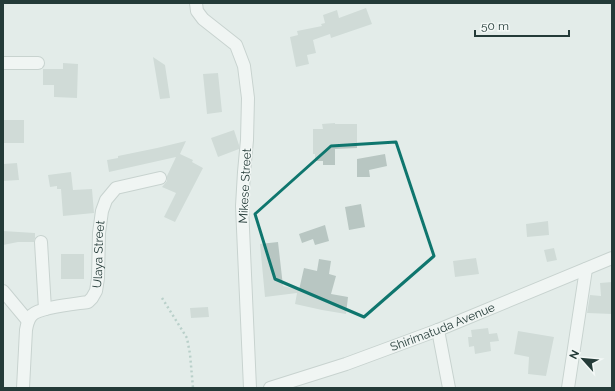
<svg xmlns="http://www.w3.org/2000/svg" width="615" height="391" viewBox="0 0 615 391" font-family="Raleway,sans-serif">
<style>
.building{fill:#b8c6c2}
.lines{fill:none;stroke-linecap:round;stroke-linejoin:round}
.minor-casing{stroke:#a6b3b0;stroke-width:14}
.path{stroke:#86ada4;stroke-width:2.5;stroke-dasharray:2 3;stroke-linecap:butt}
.minor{stroke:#fff;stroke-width:12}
.marked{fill:none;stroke:#0f766e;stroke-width:3;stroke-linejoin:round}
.labels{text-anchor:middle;stroke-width:3;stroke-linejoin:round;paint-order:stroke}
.street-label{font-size:12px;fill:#243b38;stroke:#f3f8f6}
</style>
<rect width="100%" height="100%" fill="#e3ece9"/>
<!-- building -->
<path class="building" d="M366,8L372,24L331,38L330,34L313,40L316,53L307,55L309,64L296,67L290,37L298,35L297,31L322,26L321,24L325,23L323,15L337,10L339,18Z
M153,57L165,65L170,98L160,99Z
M63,63L78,64L77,98L54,97V85H43V69H63Z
M218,73L222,112L207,114L203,74Z
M3,120H24V143H3Z
M335,123V124H357V148L335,149V165H323V161H315V154H313V129H323L322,124Z
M234,130L239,145V149L218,157L211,138Z
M186,141L180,154L193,160L192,162L203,168L175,222L164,217L176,193L162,187L167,181V176L176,157L109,172L107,160L118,158V156L157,148Z
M385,154L387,166L369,170L370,177H357V159Z
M17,163L19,180L3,181V164Z
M71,172L73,190L92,189L94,213L63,216L61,189H57V186L50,187L48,175Z
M361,204L365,227L349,230L345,207Z
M548,221L549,235L527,237L526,224Z
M325,225L329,241L315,245L313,239L302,243L299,234Z
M3,231L35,233V238L34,242H18L3,245Z
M278,242L283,286L299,290L304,268L317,271L319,259L331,261L329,274L336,276L331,294L348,297L346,314L322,310L295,304L297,293L265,297L260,244Z
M554,248L557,260L547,262L544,250Z
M61,254H84V279H61Z
M476,258L479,274L455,277L453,261Z
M612,282V314L587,313L590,295L601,296L600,283Z
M208,307L209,317L191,318L190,308Z
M488,328L489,334L497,333L499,341L490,342L491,351L475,354L474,346L469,347L468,337H472L471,330Z
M518,331L554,337L546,376L528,374L529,357L514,354Z"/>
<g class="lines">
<!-- minor casing -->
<g class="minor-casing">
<g id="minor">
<path d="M196,3L197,11L203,19L236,45L244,66L248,98L247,140L244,172L242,206L250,388"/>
<path d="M3,63H38"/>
<path d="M41,242L45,309"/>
<path d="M3,291L28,321"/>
<path d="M438,330L449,388"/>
<path id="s1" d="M23,388L26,330C27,324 28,319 32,315C41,307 75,304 88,302L92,298L96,291L98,278L99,233L102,211L106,200L116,188L160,178"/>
<path id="s2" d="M270,388L346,364L438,330L612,258"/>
<path d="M568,388L586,269"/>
</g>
</g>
<!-- path -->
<path class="path" d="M162,298L187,338L190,354L193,388"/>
<!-- minor -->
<use href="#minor" class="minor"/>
</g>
<!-- marked area -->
<path d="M0 0H615V391H0ZM396,142L434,256L364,317L275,279L255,214L331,146Z" fill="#e3ece9" fill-opacity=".55" fill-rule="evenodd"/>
<path class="marked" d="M396,142L434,256L364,317L275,279L255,214L331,146Z"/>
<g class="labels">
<!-- street labels -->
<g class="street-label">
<text transform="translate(245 186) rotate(-87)" y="4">Mikese Street</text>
<text dy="4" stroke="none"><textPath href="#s1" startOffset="183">Ulaya Street</textPath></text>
<text dy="4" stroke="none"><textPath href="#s2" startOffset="183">Shirimatuda Avenue</textPath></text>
</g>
</g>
<!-- border -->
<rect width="615" height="391" fill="none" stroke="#243b38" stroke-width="8"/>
<!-- north arrow -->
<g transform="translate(583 359) rotate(297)" stroke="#f3f8f6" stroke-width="3" paint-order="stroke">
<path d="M0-3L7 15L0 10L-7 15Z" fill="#243b38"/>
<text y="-6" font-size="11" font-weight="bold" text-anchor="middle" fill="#243b38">N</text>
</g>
<!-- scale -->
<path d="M475 30v6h94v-6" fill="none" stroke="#243b38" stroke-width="2"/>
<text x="481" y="30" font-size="12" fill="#243b38" stroke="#f3f8f6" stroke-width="3" paint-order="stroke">50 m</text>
</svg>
